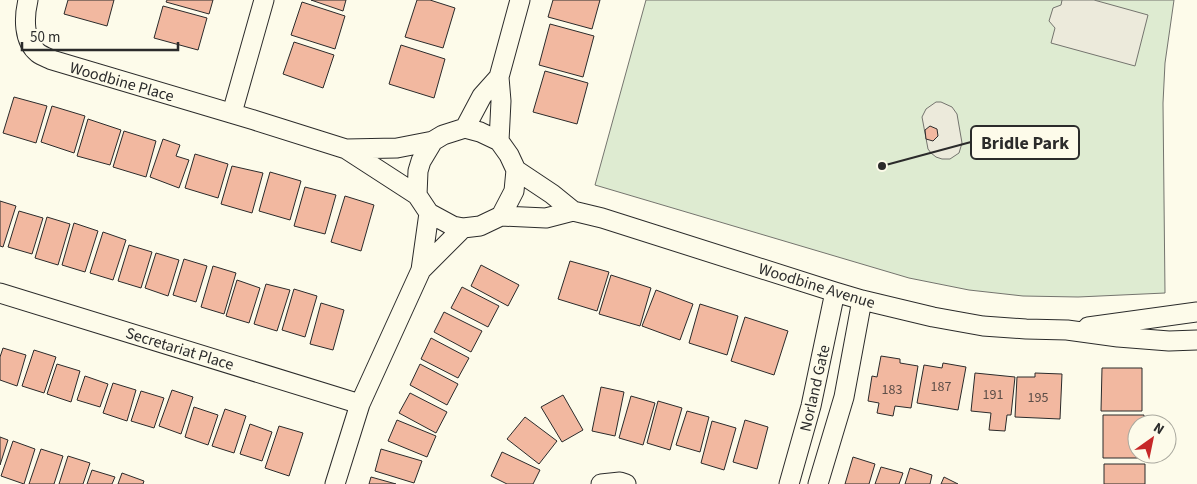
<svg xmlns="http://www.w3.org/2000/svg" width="1197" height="484" viewBox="0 0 1197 484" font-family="'Source Sans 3',sans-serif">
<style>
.green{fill:#deebd1;stroke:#74746e}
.parking{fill:#eceadb;stroke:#74746e}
.building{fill:#f2b8a0;stroke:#2b2b2b}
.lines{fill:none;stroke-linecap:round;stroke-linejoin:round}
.minor-casing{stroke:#2b2b2b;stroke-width:21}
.minor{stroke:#fdfbea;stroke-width:19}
.labels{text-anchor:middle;stroke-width:4;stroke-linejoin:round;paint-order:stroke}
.number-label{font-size:14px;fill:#5d4e48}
.street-label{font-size:16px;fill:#2b2b2b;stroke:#fdfbea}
.leader{fill:none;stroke:#2b2b2b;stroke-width:2}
.callout-dot{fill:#2b2b2b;stroke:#fdfbea;stroke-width:2}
.callout{fill:#fdfbea;stroke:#2b2b2b;stroke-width:2}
.callout-label{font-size:18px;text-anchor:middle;font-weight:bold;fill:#2b2b2b}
</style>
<rect width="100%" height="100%" fill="#fdfbea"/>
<!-- green -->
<path class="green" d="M646,0H1174L1165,63L1163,103L1165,293L1078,297L1023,296L969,290L909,278L595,185Z"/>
<!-- parking -->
<path class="parking" d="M1062,0H1094L1148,15L1135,66L1051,43L1055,28L1049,21L1053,8L1061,5Z
M936,102H941L952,107L957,114L962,143L959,153L950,159H942L936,157L931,153L928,149L922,117L926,109Z"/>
<!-- building -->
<path class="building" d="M68,0H114L107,26L64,14Z
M167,0H213L209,14L166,2Z
M311,0H346L343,11Z
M417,0H430L455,8L443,48L405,37Z
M553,0H600L592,29L548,17Z
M302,2L345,16L335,49L291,35Z
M163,6L207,18L198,50L154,38Z
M550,24L594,36L583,77L539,65Z
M294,42L334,55L323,88L283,74Z
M401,45L445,59L434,98L389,84Z
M545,71L588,83L577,124L533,112Z
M14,97L47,106L36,143L3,133Z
M52,106L85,116L74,153L41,142Z
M88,119L121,130L110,165L77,156Z
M930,126L937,129L938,136L933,141L926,139L925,130Z
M124,131L156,141L146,177L113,167Z
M163,139L180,145L176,156L189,160L179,188L150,177Z
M195,154L228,164L218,198L185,188Z
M232,166L263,173L252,213L221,204Z
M270,172L301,181L290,220L259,211Z
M305,187L336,195L325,234L294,226Z
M345,196L374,205L361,251L331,242Z
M0,201L16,206L3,247L0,246Z
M19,211L43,218L32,254L8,247Z
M47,217L70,224L58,265L35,258Z
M74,223L98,231L85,272L62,265Z
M103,232L126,240L113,280L90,273Z
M129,245L152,252L141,288L118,281Z
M156,253L179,260L168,296L145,288Z
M184,259L207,266L196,302L173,295Z
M570,261L609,272L597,311L558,299Z
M481,265L519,285L508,306L471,286Z
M213,266L236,273L224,314L201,307Z
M611,275L651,288L640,326L599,314Z
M237,280L260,288L249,323L226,316Z
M266,284L290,290L277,331L254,324Z
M462,287L499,306L488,327L451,308Z
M294,289L317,296L305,337L282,330Z
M656,290L693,304L680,340L642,326Z
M321,303L344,310L333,350L310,344Z
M700,304L738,316L727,355L689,343Z
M444,312L482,331L471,352L434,332Z
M745,317L788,331L774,375L731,361Z
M431,338L469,358L458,378L421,359Z
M3,348L26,355L17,386L0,380V357Z
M34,350L56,357L44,393L22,386Z
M881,356L900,359V363L918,366L911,408L895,406L893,416L877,413L879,403L868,401L872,376L877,377Z
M943,363L966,367L958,410L917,403L924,365L942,368Z
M57,364L80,371L71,402L47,394Z
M420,364L458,384L447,405L410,385Z
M1102,368H1142V411H1101Z
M975,373L1015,377L1011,415H1007L1005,431L989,430L991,413L971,411Z
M1035,373L1062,374L1060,419L1015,417L1017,377H1035Z
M85,376L108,384L100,407L77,400Z
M113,383L136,390L127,421L103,413Z
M601,387L624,392L615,436L592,431Z
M172,390L193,397L181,434L159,426Z
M141,391L164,398L154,428L131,421Z
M410,393L447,412L436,433L399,413Z
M563,395L583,430L562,442L541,407Z
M631,396L655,403L643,445L619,438Z
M658,401L682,408L670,450L647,443Z
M194,407L218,415L208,445L185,437Z
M225,409L246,416L234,453L212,446Z
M687,411L709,417L700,452L676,445Z
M1103,415H1144V424H1137V454H1144V458H1103Z
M525,417L557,441L539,464L507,439Z
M397,420L436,436L427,457L388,441Z
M745,420L768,427L757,469L733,462Z
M712,421L736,428L724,470L701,463Z
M250,424L272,432L262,461L240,454Z
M279,426L303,433L289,476L265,468Z
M0,437L8,440L0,465Z
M13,441L35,449L24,484L1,476Z
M41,449L63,456L54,484H29Z
M381,449L422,461L414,483L375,471Z
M502,452L540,470L533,484H507L491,476Z
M68,456L90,463L83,484H59Z
M853,457L875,464L869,484H845Z
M1104,464H1145V484H1104Z
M881,467L903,473L899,484H875Z
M910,468L932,475L930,484H905Z
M92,470L115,477L112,484H87Z
M122,473L144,481L143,484H118Z
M371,477L396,484H369Z
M944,477L958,484H941Z"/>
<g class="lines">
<!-- minor casing -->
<g class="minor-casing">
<path id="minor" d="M28,0C24,17 23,41 38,53C42,56 48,58 52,60L254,120L346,149L417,195
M232,113L264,0
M465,128L480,132L499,141L509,155L516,170L514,191L501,216L480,226L463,228L453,226L429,213L417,195L418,171L421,161L433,141L443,135Z
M465,128L482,96L499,77
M499,141L501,101L499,77L520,0
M346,149L397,148L433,141
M516,170L552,194L573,211L602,218L835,292L862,300L933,317L983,326L1026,329L1067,330L1118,337L1169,341L1197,340
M501,216L546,218L573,211
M421,270L463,228
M0,293L360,404
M1088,327L1197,312
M335,484L360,404L421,270L429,213
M601,484L620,482L626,484
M789,484L811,406L835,292
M818,484L844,397L862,300"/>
</g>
<!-- minor -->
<use href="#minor" class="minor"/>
</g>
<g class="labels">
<!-- number labels -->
<g class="number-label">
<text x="941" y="391">187</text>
<text x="892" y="394">183</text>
<text x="993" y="399">191</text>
<text x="1038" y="402">195</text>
</g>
<!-- street labels -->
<g class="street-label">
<text transform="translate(122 81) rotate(16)" y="6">Woodbine Place</text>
<text transform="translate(817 285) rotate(17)" y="6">Woodbine Avenue</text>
<text transform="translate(180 348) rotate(17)" y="6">Secretariat Place</text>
<text transform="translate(814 388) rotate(-77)" y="6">Norland Gate</text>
</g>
</g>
<!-- callouts -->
<path class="leader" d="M882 166L971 142"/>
<circle class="callout-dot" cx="882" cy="166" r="5"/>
<rect class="callout" x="971" y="126" width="108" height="33" rx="5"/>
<g class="callout-label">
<text x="1025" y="149">Bridle Park</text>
</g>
<!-- north arrow -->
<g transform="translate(1152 439) rotate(33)"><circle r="24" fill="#fdfbea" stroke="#a9a89e"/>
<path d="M0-4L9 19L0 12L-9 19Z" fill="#c62828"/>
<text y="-8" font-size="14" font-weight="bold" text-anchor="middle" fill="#2b2b2b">N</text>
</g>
<!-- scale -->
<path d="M22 42v8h156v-8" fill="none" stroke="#2b2b2b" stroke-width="2.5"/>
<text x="30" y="42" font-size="15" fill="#2b2b2b" stroke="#fdfbea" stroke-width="4" paint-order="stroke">50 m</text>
</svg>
